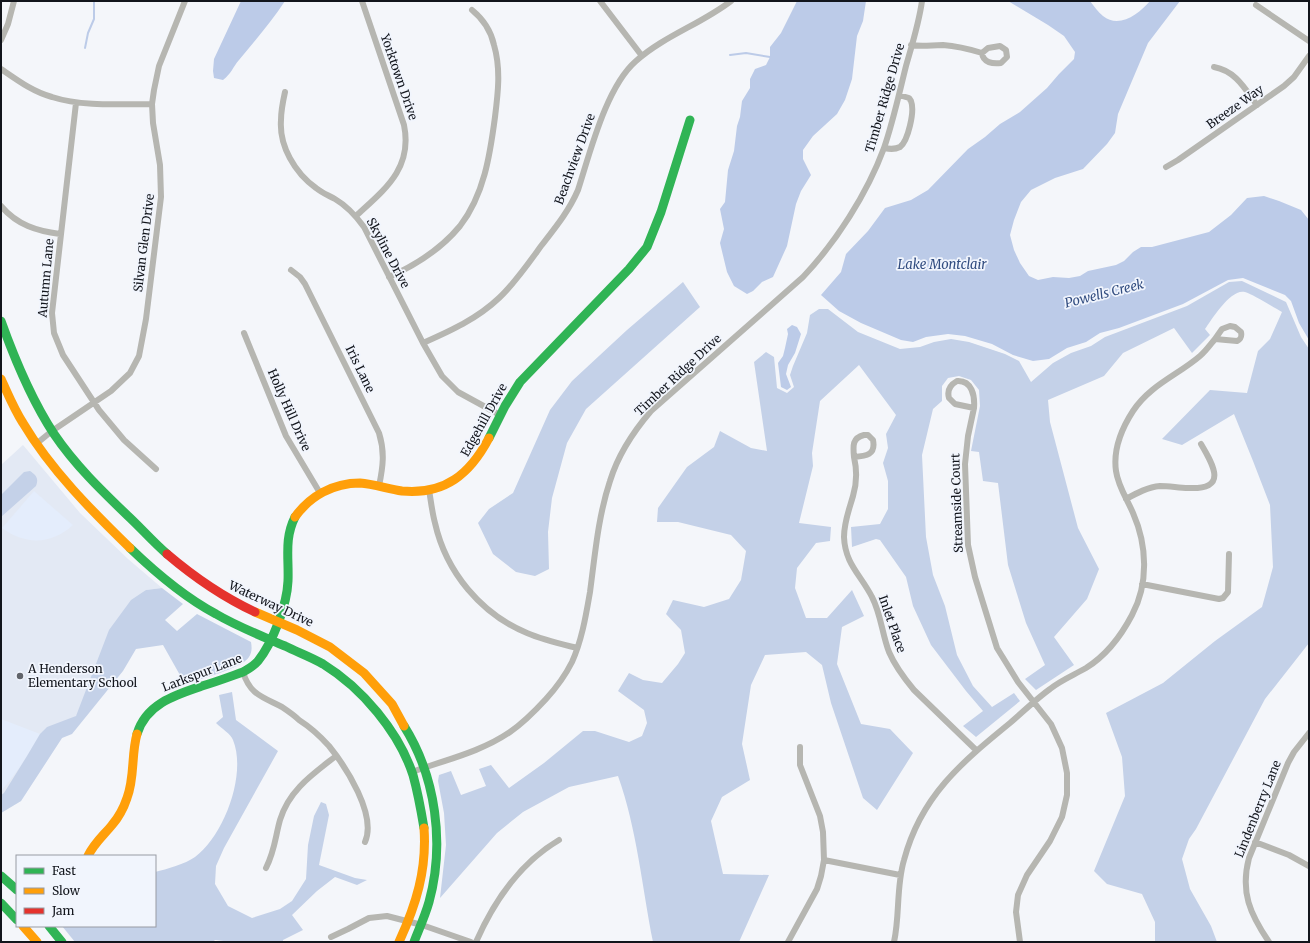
<svg xmlns="http://www.w3.org/2000/svg" width="1310" height="943" viewBox="0 0 1310 943" font-family="Merriweather,serif">
<style>
.built{fill:#e3e9f4}
.green{fill:#e4edfc}
.forest{fill:#c4d1e8}
.water{fill:#bccbe8}
.lines{fill:none;stroke-linecap:round;stroke-linejoin:round}
.stream{stroke:#bccbe8;stroke-width:2}
.street{stroke:#b6b6b1;stroke-width:6}
.fast{stroke:#30b455;stroke-width:9}
.slow{stroke:#ff9f0a;stroke-width:9}
.jam{stroke:#e5322d;stroke-width:9}
.poi-dot{fill:#61646a;stroke:#f1f5fd;stroke-width:1.5}
.labels{text-anchor:middle;stroke-width:3.5;stroke-linejoin:round;paint-order:stroke}
.street-label{font-size:12px;fill:#12151c;stroke:#f1f5fd}
.poi-label{font-size:12px;fill:#12151c;stroke:#f1f5fd;text-anchor:start}
.water-label{font-size:13px;font-style:italic;fill:#324d80;stroke:#f1f5fd}
</style>
<rect width="100%" height="100%" fill="#f4f6fa"/>
<!-- built -->
<path class="built" d="M23,445L80,513L128,559L162,588L146,590L89,696L21,801L1,813V465Z"/>
<!-- green -->
<path class="green" d="M34,491L73,525C51,545 25,545 2,528Z
M1,719L40,734C29,754 17,773 1,791Z"/>
<!-- forest -->
<path class="forest" d="M1242,281L1286,302L1301,337L1309,349V643L1265,699L1196,829L1189,839L1182,859L1190,889L1211,926L1217,942H1155V922L1142,894L1107,884L1094,871L1125,796L1122,757L1106,713L1163,683L1215,641L1262,607L1273,567L1270,505L1253,461L1234,414L1182,445L1162,439L1210,390L1247,393L1258,351L1270,339L1282,312C1275,308 1252,294 1245,292C1231,288 1212,319 1205,329L1210,335L1192,353L1174,328L1123,353L1104,376L1048,400L1050,422L1078,528L1099,569L1087,599L1054,637L1074,665L1036,690L1025,679L1045,665L1026,623L1008,565L998,483L983,481L979,452L971,451L980,406L979,390L971,380L959,376L948,378L942,386V401L933,409L922,455L926,537L933,575L945,606L957,655L973,686L992,707L1014,693L1020,701L976,737L963,726L983,711L966,691L931,645L913,606L906,577L880,540L876,539L852,547L851,527L880,524L888,509V481L883,463L888,448L886,434L896,415L859,365L820,401L812,453L813,466L799,523L831,527L830,541L816,543L797,568L795,588L806,618H827L852,590L864,616L842,627L837,664L861,724L890,729L913,753L877,810L863,798L831,703L822,665L806,652L765,655L751,685L742,744L750,780L722,797L711,821L723,874L769,875L739,942H653C642,887 637,829 618,776L569,787L523,812L497,833L440,898L446,845L444,813L438,781L439,775L451,771L461,795L486,786L479,769L491,765L509,788L544,763L583,731H595L629,742L642,736L647,723L644,710L618,691L629,673L643,680L662,683L678,664L685,653L681,630L666,614L673,600L704,607L729,599L741,580L746,551L731,535L678,522H657L658,508L687,467L714,447L720,431L751,448L767,451L754,362L766,352L774,357L777,388L787,393L794,387L790,375L793,366L807,333L810,315L819,309H828L858,332L900,349L920,347L934,342L951,339L969,342L1005,354L1019,361L1031,382L1053,363L1071,353L1091,346L1105,337L1187,306L1229,282Z
M683,282L700,307L586,409L567,443L552,498L548,532L549,569L535,576L516,572L493,554L478,523L489,509L513,493L550,410L572,381L627,330Z
M30,471C36,475 39,478 36,486L1,517V495L24,472Z
M162,588L183,604L165,620L177,631L197,614L251,642C252,648 252,652 249,657C241,669 199,679 185,684L163,645L136,649L123,671L72,734L62,738L21,801L1,813V795L4,793L27,756L40,734L47,727L76,716L109,630L131,600L146,590Z
M232,692L236,720L278,751L224,848L216,866L215,884L228,906L252,918L280,909L292,901L306,879L308,845L314,816L321,802L326,804L329,815L319,865L355,878L367,880L357,885L335,877L317,891L292,915L303,930L283,940V942H232L215,940L213,942H75L62,926H155V872C167,869 185,864 195,857C224,836 247,774 233,740C231,734 221,728 216,723L223,717L219,695Z"/>
<!-- water -->
<path class="water" d="M241,1H285C271,22 255,41 239,60C233,67 231,74 223,80L214,78L213,71L214,59Z
M797,1H866L863,21L857,36L852,79L845,100L837,114L813,136L803,150V159L811,175L801,191L796,204L787,246L773,277L762,282L753,291L747,294L734,286L727,272L720,243L724,229L720,209L725,202L728,170L734,151L737,126L740,117L742,101L750,88V79L755,69L766,65L770,57V47L781,33Z
M1008,1H1090C1094,6 1098,12 1103,16C1119,29 1139,14 1150,1H1180L1148,43L1118,114L1115,133L1107,144L1083,169L1055,178L1031,190L1021,202L1014,220L1010,235L1014,250L1020,263L1029,276L1038,280L1053,277L1069,278L1080,276L1088,271L1116,265L1124,261L1133,252L1141,247H1152L1209,232L1231,215L1247,198L1264,196L1279,201L1301,210L1309,220V340L1299,323L1291,301L1285,295L1243,278L1228,280L1183,304L1119,328L1100,333L1086,342L1067,348L1049,359L1033,361L1013,355L992,344L965,336L948,334L926,337L913,342L901,340L861,323L839,311L821,295L841,272L846,254L868,231L885,208L911,200L928,190L968,149L985,137L1000,124L1020,112L1047,88L1059,74L1074,59L1075,52L1064,36L1048,25Z
M792,325L797,327L801,334L795,353L788,365L786,374L791,387L787,390L781,387L778,363L783,356L785,348L788,334L787,329Z"/>
<g class="lines">
<!-- stream -->
<path class="stream" d="M85,48L88,33L94,19V1
M730,55L746,53L770,57"/>
<!-- street -->
<path class="street" d="M600,1L642,56
M1256,5L1309,41
M1,40L8,24L14,1
M911,45C922,47 932,45 943,45C957,46 969,49 982,53L988,48L1000,46L1006,50L1007,57L1001,63C993,64 983,63 982,53
M1214,67C1236,71 1245,89 1257,105
M1,69C17,80 33,92 52,97C83,107 120,104 152,104
M285,92C283,101 281,110 281,120C279,146 295,173 316,188C322,193 328,195 335,199C347,206 356,216 364,227L423,343L442,376L458,392L500,415
M76,103L52,313L54,333L63,355L99,410L124,440L156,469
M884,148C889,149 894,150 900,147C908,141 915,111 911,101L909,98L899,95
M1166,167L1178,160L1284,86L1294,77L1309,56
M1,206C17,225 37,231 60,234
M356,216C384,190 413,169 404,125L362,1
M291,270L300,277L305,284L379,433C385,452 383,467 379,486
M389,277C416,265 441,249 460,226C484,195 490,155 495,117C498,93 501,69 494,45C491,31 483,19 472,10
M1230,326L1235,327L1241,332C1242,337 1241,339 1237,341L1215,339L1222,329Z
M244,333L286,436L320,493
M423,343C450,331 477,319 499,298C515,283 528,264 541,246C555,228 569,211 578,190C590,153 606,87 636,61C664,36 701,24 731,1
M957,381C972,380 975,396 974,408L955,404L949,398C947,391 950,385 957,381Z
M974,408L968,436L965,464L968,545L975,577L997,648L1018,682L1051,724L1062,748L1067,773V795L1062,817L1050,841L1027,875L1018,895L1016,912L1020,942
M864,435H868L873,440C876,455 866,456 854,457C853,446 852,438 864,435Z
M36,444L52,431L111,391L130,373L139,356L146,319L161,197L160,165L153,123L152,104L154,90L159,66L185,1
M854,457C857,470 857,483 853,496C849,510 844,522 844,537C845,564 861,575 872,597C881,614 882,634 889,652C895,666 904,678 914,690L976,750
M429,490C431,501 432,512 435,523C446,572 481,614 527,633C543,640 561,644 577,648
M1126,499C1137,493 1148,487 1160,486C1170,486 1179,488 1188,488C1228,490 1214,466 1201,444
M1142,584L1219,599L1223,598L1228,592L1229,554
M243,672C250,695 263,697 282,707C288,711 294,715 299,720C310,727 320,736 329,746C346,767 377,815 365,842
M412,772C445,760 481,752 510,732C523,723 535,711 546,699C556,688 565,676 572,662C582,640 586,615 590,592C595,555 598,517 610,481C618,455 633,432 651,411L803,277C836,242 867,194 884,148C893,122 899,94 906,66C912,45 919,23 922,1
M1255,842L1289,855L1309,866
M824,860L900,875
M266,868C275,850 275,838 280,820C289,790 313,774 336,756
M331,937L348,929L369,918L387,916L422,925L471,942
M476,942C494,901 520,863 559,840
M788,942L817,889L821,876L824,860L823,832L820,816L800,765V747
M894,942C900,915 896,887 904,860C921,796 961,763 1010,723C1023,712 1036,699 1050,689C1061,680 1074,675 1086,668C1107,655 1121,636 1132,615C1149,583 1147,545 1133,513C1127,499 1118,486 1116,471C1113,450 1122,428 1133,411C1150,385 1178,375 1200,356C1206,351 1210,345 1215,339
M1269,942C1250,914 1240,892 1249,858L1288,763L1294,752L1309,733"/>
<!-- fast -->
<path class="fast" d="M1,321C15,360 31,399 54,434C75,465 101,490 128,516C141,528 153,542 167,554
M489,438L505,406L520,382L629,269L647,247L661,212L690,120
M130,548C156,573 184,597 216,614C238,627 262,636 285,646C297,652 311,657 323,664C362,688 399,732 413,775C418,793 421,810 424,828
M404,726C436,777 445,844 429,902C425,916 419,929 414,942
M137,734C146,704 175,695 202,686C216,682 229,677 243,672C248,669 254,666 258,661C273,642 287,605 288,581C289,558 284,539 295,517
M1,876L17,890
M1,903L17,920
M49,926L62,942"/>
<!-- slow -->
<path class="slow" d="M1,379C8,394 14,409 23,423C51,470 91,510 130,548
M295,517C310,496 333,483 360,483C374,484 388,489 402,491C445,495 470,474 489,438
M255,612L297,630L330,647L364,673L392,704L404,726
M88,856C94,843 104,835 112,825C119,817 124,807 127,798C135,777 131,755 137,734
M23,926L37,942
M399,942C416,905 427,870 424,828"/>
<!-- jam -->
<path class="jam" d="M167,554C194,577 223,597 255,612"/>
</g>
<!-- markers -->
<circle class="poi-dot" cx="20" cy="676" r="4"/>
<g class="labels">
<!-- street labels -->
<g class="street-label">
<text transform="translate(399 77) rotate(71)" y="4">Yorktown Drive</text>
<text transform="translate(885 98) rotate(-74)" y="4">Timber Ridge Drive</text>
<text transform="translate(1235 107) rotate(-35)" y="4">Breeze Way</text>
<text transform="translate(575 159) rotate(-70)" y="4">Beachview Drive</text>
<text transform="translate(144 243) rotate(-83)" y="4">Silvan Glen Drive</text>
<text transform="translate(388 253) rotate(62)" y="4">Skyline Drive</text>
<text transform="translate(46 278) rotate(-85)" y="4">Autumn Lane</text>
<text transform="translate(360 369) rotate(64)" y="4">Iris Lane</text>
<text transform="translate(678 375) rotate(-43)" y="4">Timber Ridge Drive</text>
<text transform="translate(289 410) rotate(66)" y="4">Holly Hill Drive</text>
<text transform="translate(484 420) rotate(-61)" y="4">Edgehill Drive</text>
<text transform="translate(957 503) rotate(-92)" y="4">Streamside Court</text>
<text transform="translate(271 604) rotate(25)" y="4">Waterway Drive</text>
<text transform="translate(892 624) rotate(71)" y="4">Inlet Place</text>
<text transform="translate(202 673) rotate(-21)" y="4">Larkspur Lane</text>
<text transform="translate(1258 809) rotate(-68)" y="4">Lindenberry Lane</text>
</g>
<!-- poi labels -->
<g class="poi-label">
<text x="28" y="673">A Henderson<tspan x="28" dy="14">Elementary School</tspan></text>
</g>
<!-- water labels -->
<g class="water-label">
<text x="942" y="269">Lake Montclair</text>
<text transform="translate(1104 293) rotate(-14)" y="5">Powells Creek</text>
</g>
</g>
<!-- border -->
<rect width="1310" height="943" fill="none" stroke="#12151c" stroke-width="4"/>
<!-- legend -->
<rect x="16" y="855" width="140" height="72" fill="#f1f5fd" stroke="#989ba3"/>
<rect x="24" y="868" width="20" height="6" fill="#30b455" stroke="#989ba3"/>
<text x="52" y="875" font-size="12" fill="#12151c">Fast</text>
<rect x="24" y="888" width="20" height="6" fill="#ff9f0a" stroke="#989ba3"/>
<text x="52" y="895" font-size="12" fill="#12151c">Slow</text>
<rect x="24" y="908" width="20" height="6" fill="#e5322d" stroke="#989ba3"/>
<text x="52" y="915" font-size="12" fill="#12151c">Jam</text>
</svg>
